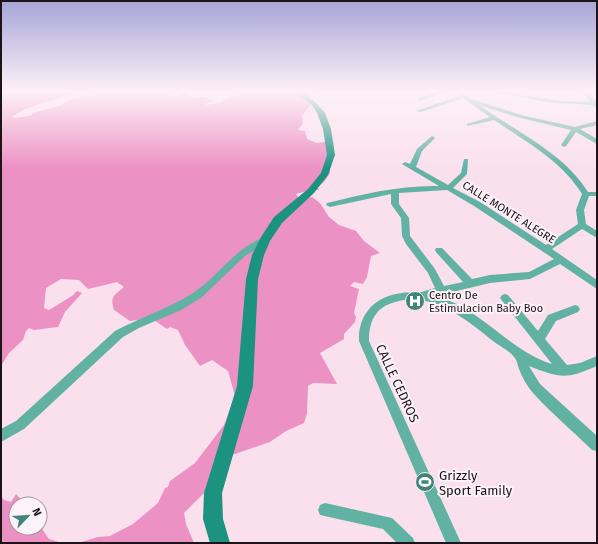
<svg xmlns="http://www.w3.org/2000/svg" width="598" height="544" viewBox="0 0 598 544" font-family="'Fira Sans',sans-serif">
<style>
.forest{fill:#ec91c4}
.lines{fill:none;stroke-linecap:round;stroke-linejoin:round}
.street{fill:#61b2a3;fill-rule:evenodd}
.secondary{fill:#1c9281;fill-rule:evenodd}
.labels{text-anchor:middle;stroke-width:4;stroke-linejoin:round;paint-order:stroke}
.street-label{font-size:11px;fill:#1c1418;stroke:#fdf2f8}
.poi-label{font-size:11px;fill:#1c1418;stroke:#fdf2f8;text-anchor:start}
.near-street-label{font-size:13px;fill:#1c1418;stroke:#fdf2f8}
.near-poi-label{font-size:13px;fill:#1c1418;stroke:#fdf2f8;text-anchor:start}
</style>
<rect width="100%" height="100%" fill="#fae0ed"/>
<!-- forest -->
<path class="forest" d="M1,92H75C54,102 31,103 12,117L16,118L32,115V113L60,106L69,100L98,92H171L176,94L174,97L182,94L178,92H194L185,95L193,97H206L214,101L205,104L207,105L222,102L223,100L240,92H314L309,96L313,101L302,116L303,123L298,130L305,131L307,139L317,143L331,141L334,143L329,146L330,173L324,182L317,187L319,190H316L314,189L296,194L300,199L312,197L320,203L329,217L339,225L356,231L364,241L380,253L371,256L367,277L363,284L354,282L350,286L359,289L354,313L356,317L355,322L344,334V339L320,353L337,384L313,383L308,386L307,413L304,423L286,431L270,442L223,458L208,489L184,513L186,524L194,543H78L98,537L110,536L133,524L158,503L165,488L168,487L170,481L195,463L224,425L235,396L228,371L212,360L200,366L185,345L178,330L170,327L167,329L151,318L130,321L114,310C110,297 113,296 124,287L117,282L88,289L79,280L61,279L46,288L44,308L49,310L72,296L77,291L82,293L65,312L58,327L34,330L29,328L26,331L23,340L9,353L1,366Z
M16,494L25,504H16V528H40V526L49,539L62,543H1V496L4,500L11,502Z"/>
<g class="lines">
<!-- street -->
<path class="street" d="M436,92H445L420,101L417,99Z
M456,92C466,92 469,101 478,101L521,115L575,127L597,121V125L580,129L597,139V144L576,132L566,146L564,147L561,145L571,130L517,117L479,105C516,132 563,152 588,192H597V196H589L584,210L586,224L597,231V238L582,229L552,249L597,280V289L560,264L530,279L490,283L436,296C448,300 459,304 469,311C497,329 520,354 552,364L500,298L502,295L505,294L508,295L538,331L548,315L575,305L578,306L580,309L578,312L556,321L545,339L567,365L580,363L597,356V366C565,380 560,378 529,366L540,384L597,436V451L592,450C573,431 551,413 533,393C527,386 522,377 519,369C518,366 517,361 515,358C510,351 499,346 493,341C466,319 430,289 392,303C374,309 369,323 369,341L461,543H446L359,341C358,314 375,296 402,293C407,292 412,293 417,293C423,292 430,289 435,288L428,273L406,244L402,236L401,218L391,204V194L330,207L326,205L327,203C363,194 401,185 439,186L402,164L405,162L410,164L417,149L432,136L435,138L422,151L416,167L448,185L461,173L464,159H468L467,174L453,188L480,202L546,245L578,224L576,210L582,194C562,161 525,141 494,120L467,126V124L490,117L463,98L421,112L416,111L460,96ZM447,190L474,206L554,259L529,272L490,275L472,279L442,248H436L435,250L436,252L463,282L444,286L435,269L410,236L409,218L399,204V193Z
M494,92H506L559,101L590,102L582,92H587L597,101V107H594L592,105L546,102Z
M265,237L269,240L268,242L245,256L201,298L181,310L139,328L123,337L24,429L1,442V429L16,421L115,331C141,317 168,309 193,293C217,278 236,246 265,237Z
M325,503L392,518L413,538L415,543H397L383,529L320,515L318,510L320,505Z"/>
<!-- secondary -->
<path class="secondary" d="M293,92H301L315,102L325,113L331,129L335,155L328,175L314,193L282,223L270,241L264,255L258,279L253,386L222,493L223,519L230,543H210L203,519L204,493L237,386L246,279L252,255L261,237L274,217L308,189L321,173L327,155L323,129L317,113L311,104Z"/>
</g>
<!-- sky -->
<linearGradient id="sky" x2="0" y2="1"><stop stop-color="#a7a4d8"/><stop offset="0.54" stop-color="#fdf1f7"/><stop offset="1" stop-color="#fdf1f7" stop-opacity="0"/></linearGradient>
<rect width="598" height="169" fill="url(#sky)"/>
<!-- icons -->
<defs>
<g id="hospital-disc" transform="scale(1)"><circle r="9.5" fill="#418579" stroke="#fdf2f8"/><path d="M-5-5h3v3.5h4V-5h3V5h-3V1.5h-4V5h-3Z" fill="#fff"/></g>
<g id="stadium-disc" transform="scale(1)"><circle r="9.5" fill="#418579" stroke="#fdf2f8"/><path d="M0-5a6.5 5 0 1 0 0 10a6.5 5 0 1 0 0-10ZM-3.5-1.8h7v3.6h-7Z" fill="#fff"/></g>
</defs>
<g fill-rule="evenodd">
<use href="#hospital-disc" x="415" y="301"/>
<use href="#stadium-disc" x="425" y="482"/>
</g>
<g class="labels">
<!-- street labels -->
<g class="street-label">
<text transform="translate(509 212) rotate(32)" y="4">CALLE MONTE ALEGRE</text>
</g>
<!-- poi labels -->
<g class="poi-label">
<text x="429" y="299">Centro De<tspan x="429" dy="13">Estimulacion Baby Boo</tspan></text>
</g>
<!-- near-street labels -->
<g class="near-street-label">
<text transform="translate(398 383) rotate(65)" y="5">CALLE CEDROS</text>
</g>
<!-- near-poi labels -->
<g class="near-poi-label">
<text x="439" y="480">Grizzly<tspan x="439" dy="15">Sport Family</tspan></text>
</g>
</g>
<!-- border -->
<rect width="598" height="544" fill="none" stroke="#1c1418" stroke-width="4"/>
<!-- north arrow -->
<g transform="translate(28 516) rotate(65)"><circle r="19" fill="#fdf2f8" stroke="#a3999e"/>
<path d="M0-3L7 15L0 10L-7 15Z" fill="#418579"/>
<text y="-6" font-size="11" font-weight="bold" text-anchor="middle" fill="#1c1418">N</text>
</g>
</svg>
